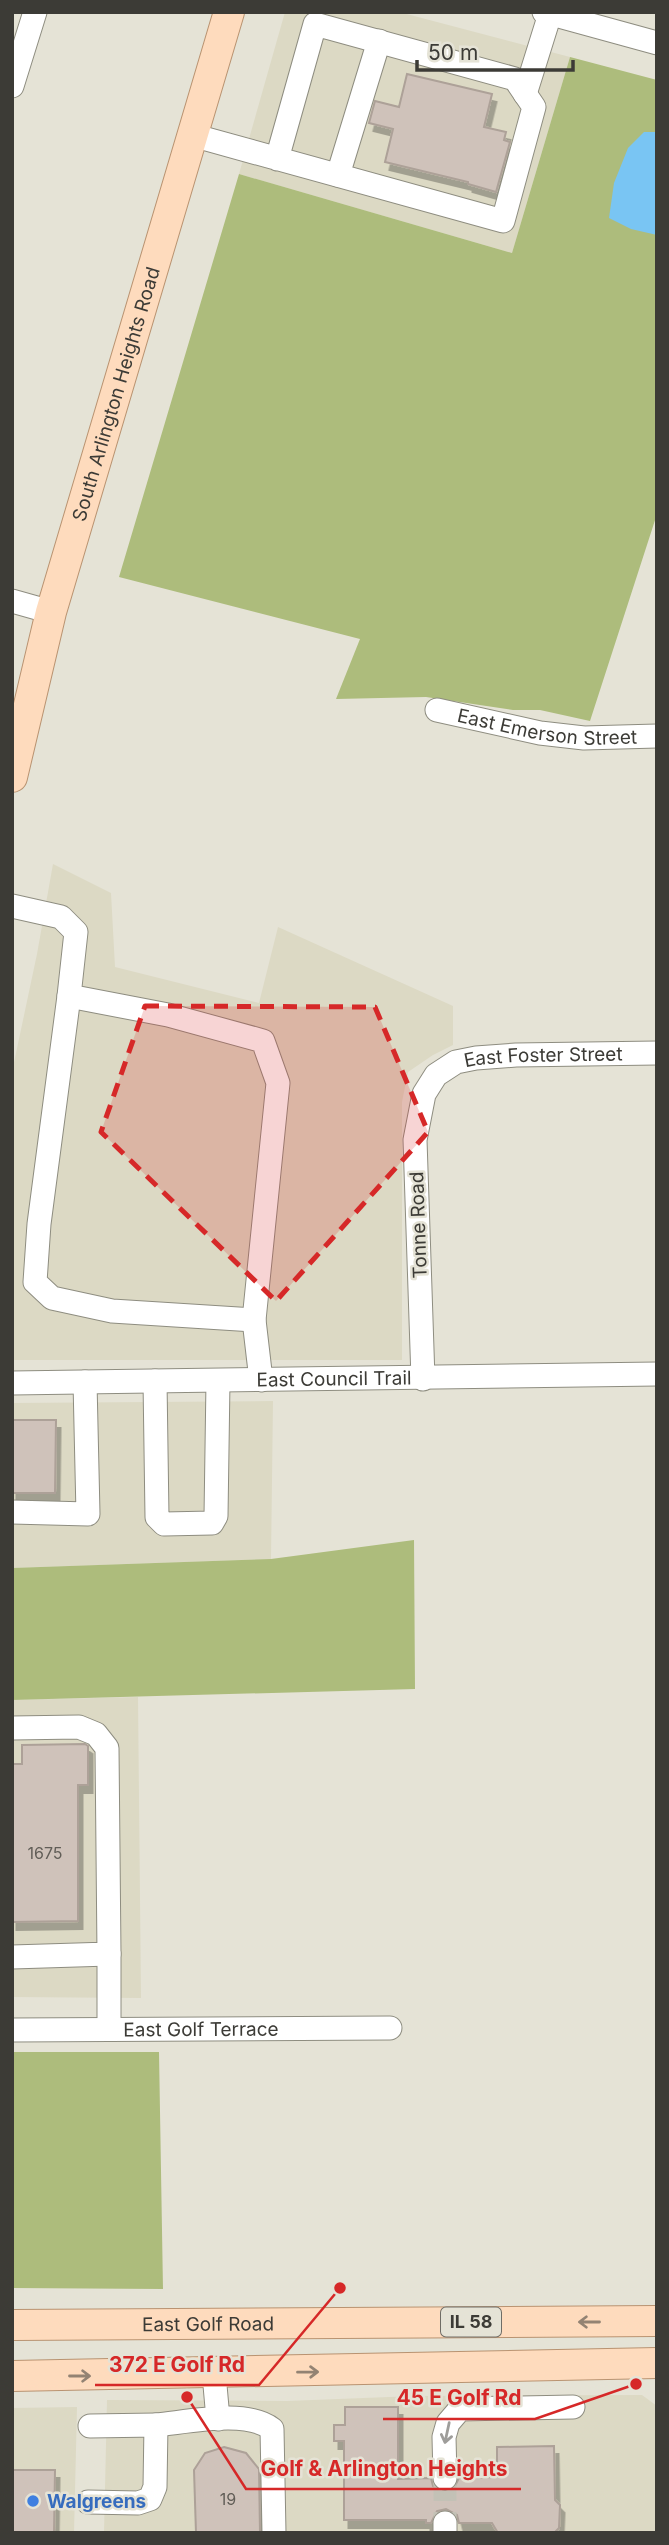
<svg xmlns="http://www.w3.org/2000/svg" width="669" height="2545" viewBox="0 0 669 2545" font-family="Inter,sans-serif">
<style>
.built{fill:#dcd9c4}
.green{fill:#adbc7c}
.water{fill:#79c5f3}
.building{fill:#cfc2ba;stroke:#ada198;stroke-width:2;filter:url(#shadow)}
.lines{fill:none;stroke-linecap:round;stroke-linejoin:round}
.minor-tunnel{stroke:#c3c1b6;stroke-width:23;stroke-dasharray:23 11;stroke-linecap:butt}
.minor-casing{stroke:#8e8d80;stroke-width:25}
.major-casing{stroke:#b99371;stroke-width:32}
.minor{stroke:#fff;stroke-width:23}
.major{stroke:#fedbbd;stroke-width:30}
.oneway{stroke:#938373}
.oneway2{stroke:#9e9d9a}
.marked{fill:#d62828;fill-opacity:0.2;stroke:#d62828;stroke-width:5;stroke-dasharray:14 9;stroke-linejoin:round}
.shop-dot{fill:#3f7fe0;stroke:#e5e3d6;stroke-width:2.5}
.labels{text-anchor:middle;stroke-width:5;stroke-linejoin:round;paint-order:stroke}
.number-label{font-size:16px;fill:#615d57}
.shield{fill:#e5e3d6;stroke:#6f6d66;stroke-width:2}
.shield-label{font-size:18px;font-weight:bold;fill:#3c3b36}
.street-label{font-size:19px;fill:#3c3b36;stroke:#e5e3d6}
.shop-label{font-size:19px;font-weight:bold;fill:#366cbe;stroke:#e5e3d6;text-anchor:start}
.leader{fill:none;stroke:#d62828;stroke-width:2.5}
.callout-dot{fill:#d62828;stroke:#e5e3d6;stroke-width:2.5}
.callout-label{font-size:21px;text-anchor:middle;font-weight:bold;fill:#d62828;stroke:#e5e3d6;stroke-width:5;stroke-linejoin:round;paint-order:stroke}
</style>
<defs>
<filter id="shadow"><feDropShadow dx="4.5" dy="8" stdDeviation="0" flood-color="#0004"/></filter>
</defs>
<rect width="100%" height="100%" fill="#e5e3d6"/>
<!-- built -->
<path class="built" d="M285,12H399L570,57L512,253L239,174Z
M53,864L111,893L115,967L259,1003L278,927L453,1006V1045L433,1055L408,1072L402,1102V1360H12V1072L37,954Z
M273,1401L271,1559L12,1568V1403Z
M138,1697L141,1998L12,1997V1700Z
M642,2395L657,2406V2533H104L107,2400L287,2401L415,2396Z
M77,2407L74,2533H12V2408Z"/>
<!-- green -->
<path class="green" d="M570,57L657,80V514L590,721L540,710H513L426,697L336,699L360,639L119,577L239,174L512,253Z
M414,1540L415,1689L12,1700V1568L271,1559Z
M12,2052H159L163,2289L12,2288Z"/>
<!-- water -->
<path class="water" d="M644,132H657V235L631,229L609,218L614,183L628,148Z"/>
<!-- building -->
<path class="building" d="M407,74L492,94L484,127L506,132L504,140L510,142L496,192L468,184V182L385,162L393,129L369,123L375,101L399,107Z
M12,1420H56L55,1493H12Z
M85,1744L88,1746V1785H78V1921L12,1922V1764H22V1745Z
M345,2407H398V2479L431,2478L433,2486L445,2492L453,2490L459,2478L497,2477V2447L554,2446L555,2500L560,2505L559,2528L554,2533H498L492,2523H459L457,2515L446,2509L437,2511L431,2523H426V2520H344V2441H334V2425H345Z
M224,2447L246,2453L259,2469L260,2533H196L194,2470L205,2453Z
M12,2470H55L54,2533H12Z"/>
<g class="lines">
<!-- minor-tunnel -->
<path class="minor-tunnel" d="M445,2478V2523"/>
<!-- minor casing -->
<g class="minor-casing">
<g id="minor">
<path d="M544,12L657,43"/>
<path d="M12,86L35,12"/>
<path d="M525,94L550,14"/>
<path d="M192,135L503,221L534,107L515,79L315,24L277,159"/>
<path d="M338,175L379,41"/>
<path d="M12,601L51,612"/>
<path id="s1" d="M437,710L540,733L584,738L657,736"/>
<path d="M12,906L61,917L76,932L69,996L168,1015L263,1041L278,1083L254,1320L261,1380"/>
<path d="M69,996L39,1224L35,1282L52,1298L112,1311L254,1320"/>
<path id="s2" d="M423,1379L415,1140L424,1094L436,1075L456,1062L476,1058L516,1055L657,1053"/>
<path d="M155,1381L157,1517L164,1524L212,1523L216,1516L218,1381"/>
<path id="s3" d="M12,1383L657,1374"/>
<path d="M12,1512L88,1514L85,1382"/>
<path d="M12,1728L79,1727L96,1734L107,1748L109,1954L12,1957"/>
<path d="M109,2029V1954"/>
<path id="s4" d="M12,2030L390,2028"/>
<path d="M214,2374L218,2419"/>
<path d="M156,2425C188,2422 247,2409 272,2429L274,2533"/>
<path d="M445,2478L444,2437L448,2423L460,2409L573,2407"/>
<path d="M88,2502L138,2503L150,2499L155,2487L156,2425L90,2426"/>
<path d="M445,2523V2533"/>
</g>
</g>
<!-- major casing -->
<g class="major-casing">
<g id="major">
<path id="s5" d="M12,777L51,612L229,12"/>
<path id="s6" d="M12,2325L657,2321"/>
<path d="M12,2376L657,2363"/>
</g>
</g>
<!-- minor -->
<use href="#minor" class="minor"/>
<!-- major -->
<use href="#major" class="major"/>
</g>
<!-- one-way arrows -->
<defs><path id="oneway-shaft" d="M-6 0H5M1.5-3L5.5 0L1.5 3" fill="none" stroke-width="1.6" stroke-linecap="round" stroke-linejoin="round" transform="scale(1.75)"/></defs>
<g class="oneway">
<use href="#oneway-shaft" transform="translate(589 2322) rotate(180)"/>
<use href="#oneway-shaft" transform="translate(308 2372) rotate(-1)"/>
<use href="#oneway-shaft" transform="translate(80 2376)"/>
</g>
<use class="oneway2" href="#oneway-shaft" transform="translate(447 2433) rotate(102)"/>
<!-- marked area -->
<path class="marked" d="M145,1006L375,1007L428,1132L276,1301L101,1132Z"/>
<!-- markers -->
<circle class="shop-dot" cx="33" cy="2501" r="7"/>
<g class="labels">
<!-- number labels -->
<g class="number-label">
<text x="45" y="1859">1675</text>
<text x="228" y="2505">19</text>
</g>
<!-- shield labels -->
<rect class="shield" x="441" y="2307.5" width="60" height="29" rx="5"/>
<g class="shield-label">
<text x="471" y="2328">IL 58</text>
</g>
<!-- street labels -->
<g class="street-label">
<text dy="7" stroke="none"><textPath href="#s5" startOffset="397">South Arlington Heights Road</textPath></text>
<text dy="7" stroke="none"><textPath href="#s1" startOffset="112">East Emerson Street</textPath></text>
<text dy="7" stroke="none"><textPath href="#s2" startOffset="420">East Foster Street</textPath></text>
<text transform="translate(418 1225) rotate(-92)" y="7">Tonne Road</text>
<text dy="7" stroke="none"><textPath href="#s3" startOffset="322">East Council Trail</textPath></text>
<text dy="7" stroke="none"><textPath href="#s4" startOffset="189">East Golf Terrace</textPath></text>
<text dy="7" stroke="none"><textPath href="#s6" startOffset="196">East Golf Road</textPath></text>
</g>
<!-- shop labels -->
<g class="shop-label">
<text x="47" y="2508">Walgreens</text>
</g>
</g>
<!-- callouts -->
<path class="leader" d="M340 2288L259 2385H95M636 2384L535 2419H383M187 2397L246 2489H521"/>
<g class="callout-dot">
<circle cx="340" cy="2288" r="7"/>
<circle cx="636" cy="2384" r="7"/>
<circle cx="187" cy="2397" r="7"/>
</g>
<g class="callout-label">
<text x="177" y="2372">372 E Golf Rd</text>
<text x="459" y="2405">45 E Golf Rd</text>
<text x="384" y="2476">Golf &amp; Arlington Heights</text>
</g>
<!-- border -->
<rect width="669" height="2545" fill="none" stroke="#3c3b36" stroke-width="28"/>
<!-- scale -->
<path d="M417 60v10h156v-10" fill="none" stroke="#3c3b36" stroke-width="3.5"/>
<text x="428" y="60" font-size="21" fill="#3c3b36" stroke="#e5e3d6" stroke-width="5" paint-order="stroke">50 m</text>
</svg>
